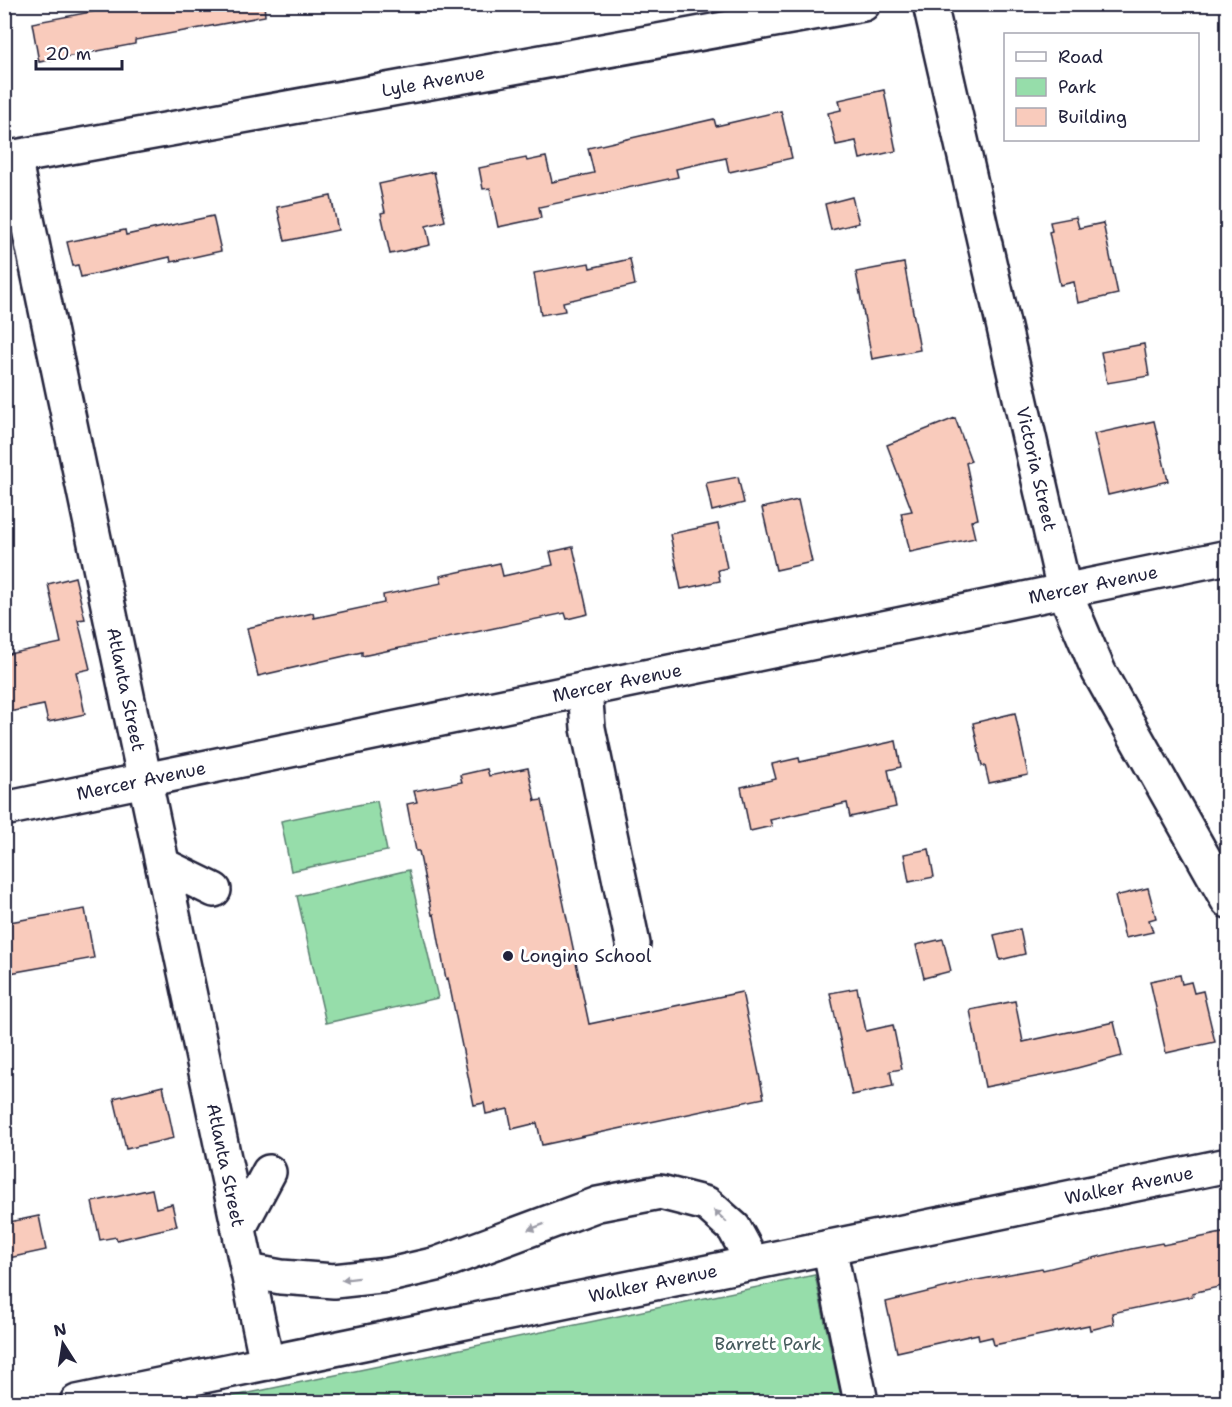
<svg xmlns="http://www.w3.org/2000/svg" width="1232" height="1407" viewBox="0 0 1232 1407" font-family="'Shantell Sans',sans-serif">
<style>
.green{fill:#96ddaa;stroke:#5c8072;stroke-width:1.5}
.building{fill:#f9cbbc;stroke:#22223b;stroke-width:1.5}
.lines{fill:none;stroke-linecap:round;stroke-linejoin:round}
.minor-casing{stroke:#22223b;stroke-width:38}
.minor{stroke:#fff;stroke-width:33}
.oneway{fill:#9c9ca7}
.poi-dot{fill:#22223b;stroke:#fff;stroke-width:2}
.labels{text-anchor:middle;stroke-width:6;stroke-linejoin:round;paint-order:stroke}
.street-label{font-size:18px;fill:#22223b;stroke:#fff}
.poi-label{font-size:18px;fill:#22223b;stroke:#fff;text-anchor:start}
.park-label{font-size:18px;fill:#455a5c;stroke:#fff}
</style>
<rect width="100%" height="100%" fill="#fff"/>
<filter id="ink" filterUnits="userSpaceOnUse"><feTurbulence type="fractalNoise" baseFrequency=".0167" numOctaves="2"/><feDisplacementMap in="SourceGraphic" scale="12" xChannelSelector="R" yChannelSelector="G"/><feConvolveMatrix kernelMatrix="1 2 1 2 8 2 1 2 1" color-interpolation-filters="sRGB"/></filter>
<g filter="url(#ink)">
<!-- green -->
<path class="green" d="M377,801L387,851L291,871L281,821Z
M409,870L438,998L326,1023L297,896Z
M815,1275L842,1402H204L259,1391Z"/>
<!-- building -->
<path class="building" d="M133,4H264L265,16L135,40V44L39,62L32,23Z
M884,90L896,151L860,159L856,141L836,145L828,113L841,110L839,100Z
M781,111L792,158L729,172L726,158L676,169L678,177L539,207L541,218L498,227L490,188L483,189L479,168L526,158L527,161L546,157L552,182L594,173L588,148L714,119L716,126Z
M434,172L445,221L426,226L430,245L390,254L381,213L385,212L379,184Z
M331,196L338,230L285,241L277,207Z
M852,197L859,223L831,230L825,204Z
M213,216L221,251L171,262L170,257L81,277L78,265L73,266L67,242L125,230L126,235Z
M1076,217L1079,228L1103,223L1118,294L1078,303L1074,282L1060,285L1049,232L1052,231L1050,222Z
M630,259L635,285L563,302L565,311L541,315L534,273L589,263L590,268Z
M904,263L920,350L872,359L856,272Z
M1144,344L1149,376L1107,383L1101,352Z
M955,418L971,461L966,463L978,519L971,521L975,538L910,552L901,513L912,511L887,445Z
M1154,421L1168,481L1108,495L1094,434Z
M738,477L744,503L712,511L706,483Z
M798,500L812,562L776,570L762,508Z
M718,524L727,568L718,570L720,581L681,589L670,534Z
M573,547L588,614L567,619L565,613L362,656V652L258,676L247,628L313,613L314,618L384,603L383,595L442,583L440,576L500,563L503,576L553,565L550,552Z
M75,577L85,619L78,620L90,669L76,672L85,714L48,722L44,705L4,713V655L61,643L48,584Z
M1015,713L1028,775L989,783L985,766H982L973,723Z
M896,741L901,767L888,770L896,807L850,817L847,803L770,820L772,826L750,831L741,787L776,779L772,764L799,758L800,762Z
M528,768L535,801L542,800L589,1024L742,992L764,1098L542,1145L537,1123L512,1129L508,1109L486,1114L484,1103L474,1105L448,978L446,979L434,914L432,915L419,851H416L407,804L417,802L414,791L462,782L460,775L487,769L489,776Z
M929,849L934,877L909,882L904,854Z
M1148,888L1156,918L1149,920L1153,932L1125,938L1115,896Z
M85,909L94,958L4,974V923Z
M1020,929L1025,954L1000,960L994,935Z
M943,939L951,971L924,978L916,945Z
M1180,975L1182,984L1191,982L1194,993L1203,991L1215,1042L1166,1053L1150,981Z
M857,988L866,1031L893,1025L902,1069L890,1071L893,1086L852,1095L830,993Z
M1015,1001L1023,1042L1114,1022L1122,1056L1066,1071L985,1087L970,1010Z
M163,1086L174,1138L126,1149L114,1098Z
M152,1189L156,1208L172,1204L177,1226L117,1240L116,1237L100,1240L92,1202Z
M39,1216L46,1250L4,1259V1223Z
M1227,1232V1285L1192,1293L1193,1296L1112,1313L1114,1324L1090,1330L1089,1325L994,1345L992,1337L979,1340L978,1334L897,1352L886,1302L972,1281L1042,1268L1043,1270L1131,1249L1162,1243L1163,1245Z"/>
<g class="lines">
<!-- minor casing -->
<g class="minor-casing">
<g id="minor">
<path id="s1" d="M930,4L1064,590L1099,672L1228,901"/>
<path id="s2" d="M14,157L267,1363"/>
<path id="s3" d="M4,159L863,4"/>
<path d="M585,689L588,728L633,944"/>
<path id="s4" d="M4,809L1228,557"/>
<path d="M163,865L214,890"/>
<path d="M239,1228L269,1172"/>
<path d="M829,1247L861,1402"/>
<path d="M248,1271L281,1277L334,1281L389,1275L437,1264L598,1204L660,1192L707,1204L734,1228L753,1263"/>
<path id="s5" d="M77,1402L1228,1165"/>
</g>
</g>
<!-- minor -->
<use href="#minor" class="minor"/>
</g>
<!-- one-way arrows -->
<defs><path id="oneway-solid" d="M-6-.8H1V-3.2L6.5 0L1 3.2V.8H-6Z" transform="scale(1.5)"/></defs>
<g class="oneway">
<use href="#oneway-solid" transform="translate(720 1216) rotate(-138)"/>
<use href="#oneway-solid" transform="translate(536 1227) rotate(160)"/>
<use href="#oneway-solid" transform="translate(350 1279) rotate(173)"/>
</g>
</g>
<!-- markers -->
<circle class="poi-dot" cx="508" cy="956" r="6"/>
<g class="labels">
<!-- street labels -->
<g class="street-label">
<text dy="6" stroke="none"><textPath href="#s3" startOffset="436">Lyle Avenue</textPath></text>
<text dy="6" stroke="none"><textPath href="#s1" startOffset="477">Victoria Street</textPath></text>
<text dy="6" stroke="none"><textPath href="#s4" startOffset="1112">Mercer Avenue</textPath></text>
<text dy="6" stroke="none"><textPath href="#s4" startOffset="626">Mercer Avenue</textPath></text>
<text dy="6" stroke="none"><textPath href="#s2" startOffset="544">Atlanta Street</textPath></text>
<text dy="6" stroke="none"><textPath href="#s4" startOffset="140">Mercer Avenue</textPath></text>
<text dy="6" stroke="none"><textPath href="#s2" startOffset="1030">Atlanta Street</textPath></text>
<text dy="6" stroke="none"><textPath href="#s5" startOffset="1074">Walker Avenue</textPath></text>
<text dy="6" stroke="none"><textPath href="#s5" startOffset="588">Walker Avenue</textPath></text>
</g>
<!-- poi labels -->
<g class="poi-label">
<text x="520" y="962">Longino School</text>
</g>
<!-- park labels -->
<g class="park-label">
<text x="768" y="1350">Barrett Park</text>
</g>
</g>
<!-- margin -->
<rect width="1232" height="1407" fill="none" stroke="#fff" stroke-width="24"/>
<rect x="12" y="12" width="1208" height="1383" fill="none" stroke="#22223b" stroke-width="2" filter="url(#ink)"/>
<!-- legend -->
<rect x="1004" y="33" width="195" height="108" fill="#ffffff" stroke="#a7a7b1" stroke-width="1.5"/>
<rect x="1016" y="52" width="30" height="9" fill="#ffffff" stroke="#a7a7b1" stroke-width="1.5"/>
<text x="1058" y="63" font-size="18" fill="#22223b">Road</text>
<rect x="1016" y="78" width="30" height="18" fill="#96ddaa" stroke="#a7a7b1" stroke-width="1.5"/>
<text x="1058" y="93" font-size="18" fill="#22223b">Park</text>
<rect x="1016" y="108" width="30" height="18" fill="#f9cbbc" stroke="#a7a7b1" stroke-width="1.5"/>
<text x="1058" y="123" font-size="18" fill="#22223b">Building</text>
<!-- north arrow -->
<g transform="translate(63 1344) rotate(348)" stroke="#ffffff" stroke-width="4.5" paint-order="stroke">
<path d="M0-4.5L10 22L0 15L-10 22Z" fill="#22223b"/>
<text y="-9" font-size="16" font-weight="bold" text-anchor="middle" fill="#22223b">N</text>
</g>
<!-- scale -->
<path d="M36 60v9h86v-9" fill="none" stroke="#22223b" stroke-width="3"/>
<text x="45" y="60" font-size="18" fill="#22223b" stroke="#ffffff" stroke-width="4.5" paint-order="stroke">20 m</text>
</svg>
